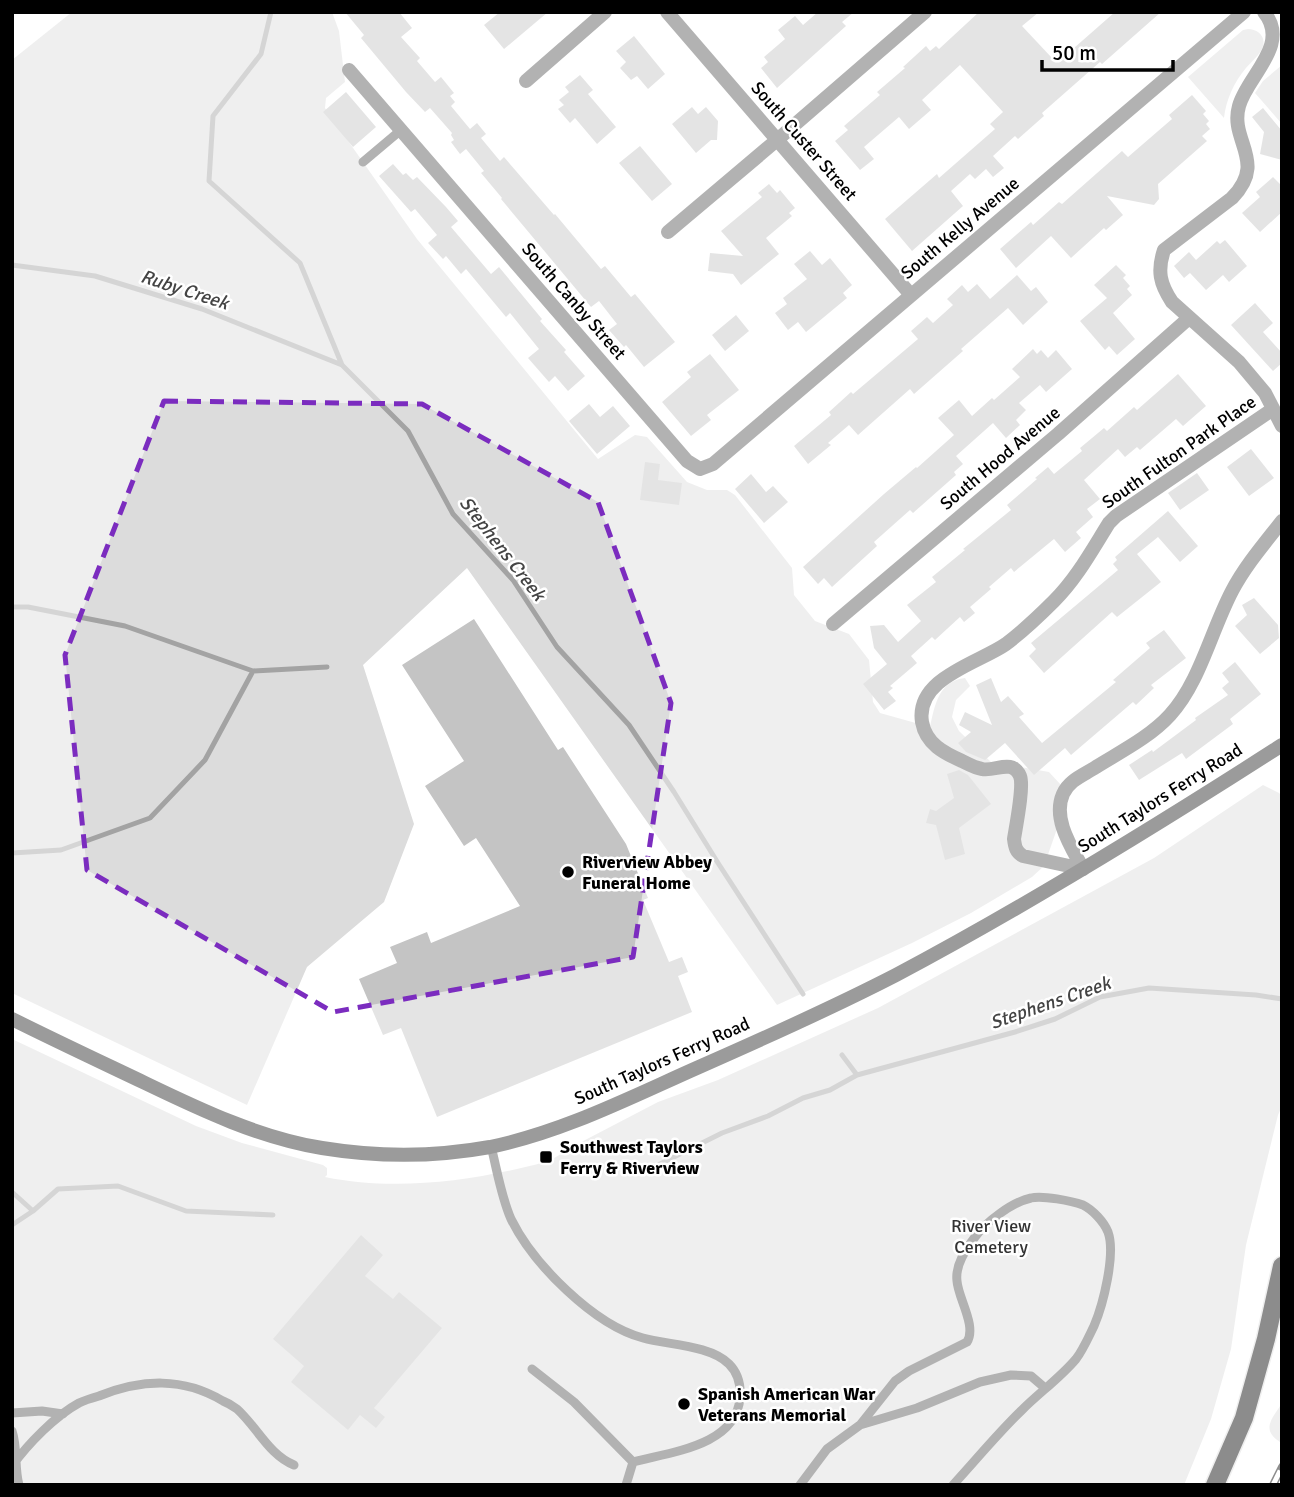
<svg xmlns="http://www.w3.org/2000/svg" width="1294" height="1497" viewBox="0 0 1294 1497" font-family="Signika,sans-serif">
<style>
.green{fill:#dcdcdc}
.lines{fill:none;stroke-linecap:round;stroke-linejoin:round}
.stream{stroke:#a3a3a3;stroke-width:5}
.building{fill:#c4c4c4}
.primary-casing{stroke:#dbdbdb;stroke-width:21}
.lane{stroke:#555;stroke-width:9}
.street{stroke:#555;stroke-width:14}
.secondary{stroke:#222;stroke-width:14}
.primary{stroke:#000;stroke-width:18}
.rail-casing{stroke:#000;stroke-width:8}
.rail{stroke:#fff;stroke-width:5;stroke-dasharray:16;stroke-linecap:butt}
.marked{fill:none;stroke:#7b2cbf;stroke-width:5;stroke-dasharray:14 9;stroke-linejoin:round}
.poi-dot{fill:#000;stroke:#fff;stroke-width:2.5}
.labels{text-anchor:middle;stroke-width:5;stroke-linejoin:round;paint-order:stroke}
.street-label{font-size:18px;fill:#000;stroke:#fff}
.poi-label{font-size:18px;font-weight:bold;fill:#000;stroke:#fff;text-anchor:start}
.park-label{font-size:18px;fill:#333;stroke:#fff}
.water-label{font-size:19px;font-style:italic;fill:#444;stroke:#fff}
</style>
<rect width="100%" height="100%" fill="#fff"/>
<!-- green -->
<path class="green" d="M72,12H332L339,31L345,82L326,98L325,108L417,239L598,459L635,435L647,437L687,482L707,490H727L735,495L792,568L794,595L815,621L849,634L869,660L873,702L880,713L930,727C935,704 939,681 965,678L970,686L956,700L952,717L959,731L991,762L1049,772L1061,785L1058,826L1044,866L1032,877L971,913L912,943L777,1005L467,568L363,665L414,824L384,902L307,967L247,1105L12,993V60Z
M1248,29C1257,29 1266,36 1263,46C1261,54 1251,62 1246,68C1234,82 1226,100 1224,118L1188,77L1243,30Z
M1282,65V124L1255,93L1263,81Z
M1263,785L1279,793L1282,796V1106L1278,1115L1246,1245L1231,1349L1211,1419L1184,1485H12V1039L196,1126L242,1143L323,1165L327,1168V1175L325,1177C388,1190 455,1183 517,1169C533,1165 553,1162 566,1150L658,1102L718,1080L878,1008L1154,858Z
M1282,1403V1441L1280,1442C1260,1429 1273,1418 1282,1403Z"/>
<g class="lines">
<!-- stream -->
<path class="stream" d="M271,12L261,54L213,116L209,181L300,263L342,365L408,431L453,514L513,580L557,647L629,725L674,792L718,863L803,994
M12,265L95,276L202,309L342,365
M12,607H28L125,626L253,671
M12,853L61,850L150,818L205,760L253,671L327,667
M842,1055L857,1075L1015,1032L1055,1019L1100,997L1149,988L1256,995L1282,999
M658,1165L722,1133L768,1116L803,1098L830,1090L857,1075
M12,1192L33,1211L58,1189L118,1186L186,1211L273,1215
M12,1225L33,1211"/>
</g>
<!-- building -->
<path class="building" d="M345,12H399L412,28L401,37L420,58L417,61L435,82L441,77L454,93L450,96L455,102L451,106L470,129L477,123L486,134L481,138L500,161L504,157L554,215L555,214L601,269L605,266L631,297L635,294L675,342L644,367L626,345L624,347L609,330L617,324L599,301L591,307L501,199L502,198L481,173L484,171L466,149L460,154L451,142L454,140L451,135L452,133L430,108L425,112L406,92L361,38L364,35Z
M500,12H548L504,49L484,25Z
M818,12H854L842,22L846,26L777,88L761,68L768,62L764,57L785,39L778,30L795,16L803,25Z
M979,12H1039L1022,26L1052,58L1061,50L1066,55L1115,12H1161L1102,64L1100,62L1042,113L1044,116L1018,139L1015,136L993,156L1004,168L993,177L986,169L975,179L970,174L951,191L963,206L912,251L885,219L937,174L939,178L995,129L990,124L1003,112L960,65L922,100L931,110L909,129L899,117L864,147L874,159L860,170L835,141L848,130L844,126L880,95L877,92L905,68L903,67L926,46L930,51L936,46L939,49Z
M634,36L665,74L648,89L637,76L631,80L620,68L626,62L616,51Z
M580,75L593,90L588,94L616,127L597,144L575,118L570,123L558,109L564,105L559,100L569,92L565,87Z
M346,92L376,127L353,147L323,112Z
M1192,95L1206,111L1203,114L1209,121L1206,124L1210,129L1202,136L1207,141L1158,184L1159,199L1154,205L1107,196L1123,215L1106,230L1104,228L1071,258L1051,236L1016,268L1000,249L1031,222L1033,225L1059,202L1062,204L1122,151L1128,157L1172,119L1169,115Z
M692,107L698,114L706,107L718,121L717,140H711L696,153L672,124Z
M1263,108L1282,131V160L1260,154L1264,132L1252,117Z
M640,146L672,184L652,201L619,163Z
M393,164L403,175L406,173L413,180L417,177L446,207L458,221L451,227L491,274L499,267L542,319L540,321L566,350L564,352L585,376L568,391L555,376L549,382L528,358L539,349L510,313L506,317L466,269L461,274L446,256L443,259L428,243L437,235L415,209L411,212L379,176Z
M1273,177L1282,186V212L1260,232L1242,213L1260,197L1256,192Z
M769,184L777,193L780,190L795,208L789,213L792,216L766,238L779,254L741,285L733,274L708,271L710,253L743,256L721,231L762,197L758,193Z
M1225,240L1247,266L1229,282L1223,275L1206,290L1190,273L1184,278L1174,266L1189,252L1196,260L1217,241L1220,244Z
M810,251L822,265L830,258L852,285L843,293L847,298L806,332L798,322L788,330L775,313L787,304L783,298L807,279L794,264Z
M1116,265L1126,275L1123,278L1130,286L1127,289L1132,295L1113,313L1135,339L1117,355L1109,346L1105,350L1080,321L1107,298L1094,285Z
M1017,275L1031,291L1036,287L1048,302L1023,325L1008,308L961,349L963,351L914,394L910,389L858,435L849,425L828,443L831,445L808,464L794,446L831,415L829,412L851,392L853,394L918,339L911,331L927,317L933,323L953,305L947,299L962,285L968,292L977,284L990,299Z
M1255,303L1273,323L1263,332L1282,353V363L1273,371L1231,325Z
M736,315L749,331L725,351L712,335Z
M1033,349L1037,354L1041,350L1048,358L1056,350L1072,369L1046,392L1040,385L1019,403L1026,410L1016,420L1020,425L1006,438L993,423L956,456L963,464L954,472L956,475L913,513L910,510L874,542L877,546L832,587L824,578L818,584L803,567L884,494L916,467L917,468L954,435L938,418L959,400L972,416L992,398L994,400L1020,377L1012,369Z
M710,354L739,390L707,415L711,420L691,436L662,402L691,377L687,372Z
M1178,374L1206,406L1183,426L1176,419L1140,450L1137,447L1125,457L1118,449L1084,480L1100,499L1087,509L1093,517L1076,532L1081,538L1065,552L1054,539L1014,572L1011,568L989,587L991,589L970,607L975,613L964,622L960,617L935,640L932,637L911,656L917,663L890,686L893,688L888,692L896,701L884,710L863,684L887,664L874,648L870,626L884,625L898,642L921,621L907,605L936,582L932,577L965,550L963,549L1011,510L1007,505L1037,479L1035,478L1048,467L1054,474L1082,451L1080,448L1104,428L1107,431L1134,407L1137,410Z
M589,404L600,417L613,406L630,426L597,454L569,421Z
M1251,449L1274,478L1249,496L1227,467Z
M645,462L660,464L658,480L682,483L679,505L640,500Z
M1197,473L1209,490L1180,510L1168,493Z
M751,474L766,492L773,486L788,502L764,523L735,489Z
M1168,511L1198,546L1180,562L1158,537L1137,554L1161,582L1117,617L1112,612L1044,673L1029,656L1036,649L1031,643L1118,570L1113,564L1117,560L1115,557Z
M1254,598L1278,625L1279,638L1260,654L1235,626L1247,615L1242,605Z
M474,619L558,750L563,747L626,844L648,898L643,900L669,962L682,957L688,972L678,976L692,1012L437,1117L401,1028L383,1035L359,979L397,963L390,947L427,932L431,943L520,906L476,838L464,846L425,786L464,761L402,665Z
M1164,630L1186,658L1151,685L1154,688L1136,705L1133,702L1071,755L1065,748L1034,775L1005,743L985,760L966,752L958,743L971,732L959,725L965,712L992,725L976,685L991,678L1001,702L1008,696L1024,714L1019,717L1042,743L1116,682L1113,680L1150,648L1146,643Z
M1235,662L1261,694L1230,719L1233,724L1186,759L1182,753L1139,780L1129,765L1152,750L1153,752L1196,720L1195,718L1228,695L1222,688L1229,682L1222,673Z
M959,770L968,775L991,804L959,828L965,854L945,860L936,825L926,823L930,809L936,811L954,798L947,774Z
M361,1235L383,1255L365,1276L393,1299L399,1292L442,1328L374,1408L385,1417L376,1428L360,1415L348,1430L291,1382L304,1366L273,1339Z"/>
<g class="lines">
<!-- primary casing -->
<g class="primary-casing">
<path id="primary" d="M1215,1485L1244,1418L1266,1339L1282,1266"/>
</g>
<!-- lane -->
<path class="lane" d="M363,162L401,130
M491,1146C497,1170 501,1196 511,1219C533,1264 594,1325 643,1338C668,1345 710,1345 729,1364C738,1373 741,1385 740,1398C736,1446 670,1452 633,1462L626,1485
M532,1369L574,1402L633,1462
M12,1413L42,1411L63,1414
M860,1425L895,1381L909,1371L967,1342C977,1326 958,1298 957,1281C955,1265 966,1249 975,1237C986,1222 1012,1202 1031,1198C1042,1195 1072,1201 1083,1205C1093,1210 1104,1222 1108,1232C1116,1254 1103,1305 1094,1326C1089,1336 1083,1350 1076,1359C1061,1377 1039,1393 1022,1410C998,1433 976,1460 953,1485
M12,1431C18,1449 14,1467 19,1485
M12,1466C28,1444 55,1416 79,1403C85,1400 92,1398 99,1396C142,1379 183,1377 223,1401C228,1403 233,1406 237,1409C257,1427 269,1455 294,1465
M800,1485L827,1449L860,1425L917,1408L980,1382L1011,1375L1031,1376L1045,1388"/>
<!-- street -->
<path class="street" d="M667,12L911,295
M1264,12C1291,45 1247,76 1239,106C1229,141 1268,161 1232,198L1164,250C1157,271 1160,284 1172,302L1239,362L1265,393L1282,426
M349,70L687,461L700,469L713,464L1244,12
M526,81L605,12
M668,232L777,140L925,12
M833,624L1058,434L1189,318
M1083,869L1023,856C1016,852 1015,847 1014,839C1016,826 1024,786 1020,776C1012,758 995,772 982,769C975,768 968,764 962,761C944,753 926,744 922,722C915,678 979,663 1006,644C1023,631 1039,616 1054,601C1077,578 1092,550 1109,523L1116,516L1273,409
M1083,869C1072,848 1052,819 1063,794C1069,780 1084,775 1096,767C1120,752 1150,737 1170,715C1200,682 1211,631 1232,591C1245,566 1264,544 1282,521"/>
<!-- secondary -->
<path class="secondary" d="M12,1019C56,1041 101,1062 145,1083C201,1110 260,1138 322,1148C377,1157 435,1157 490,1147C563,1132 631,1097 699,1067C765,1038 832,1008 896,975C1028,905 1156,826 1282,745"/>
<!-- primary -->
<use href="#primary" class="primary"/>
<!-- rail casing -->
<g class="rail-casing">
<path id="rail" d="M1273,1485L1282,1467"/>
</g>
<!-- rail -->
<use href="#rail" class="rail"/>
</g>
<!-- marked area -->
<path d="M0 0H1294V1497H0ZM164,401L422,404L598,502L671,703L633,957L333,1012L87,870L65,655Z" fill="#fff" fill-opacity=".55" fill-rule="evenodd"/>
<path class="marked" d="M164,401L422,404L598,502L671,703L633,957L333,1012L87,870L65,655Z"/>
<!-- markers -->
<g class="poi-dot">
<circle cx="568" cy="872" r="7"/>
<rect x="539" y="1150" width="14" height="14" rx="3.5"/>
<circle cx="684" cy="1404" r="7"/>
</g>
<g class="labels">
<!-- street labels -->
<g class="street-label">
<text transform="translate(804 141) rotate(49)" y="6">South Custer Street</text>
<text transform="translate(960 228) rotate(-40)" y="6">South Kelly Avenue</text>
<text transform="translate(574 301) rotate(49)" y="6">South Canby Street</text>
<text transform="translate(1179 452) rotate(-35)" y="6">South Fulton Park Place</text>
<text transform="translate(1000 458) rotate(-40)" y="6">South Hood Avenue</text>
<text transform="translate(1160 798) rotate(-32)" y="6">South Taylors Ferry Road</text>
<text transform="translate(662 1061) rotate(-24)" y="6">South Taylors Ferry Road</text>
</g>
<!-- poi labels -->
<g class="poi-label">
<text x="582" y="868">Riverview Abbey<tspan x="582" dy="21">Funeral Home</tspan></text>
<text x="560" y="1153">Southwest Taylors<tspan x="560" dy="21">Ferry &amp; Riverview</tspan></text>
<text x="698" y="1400">Spanish American War<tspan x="698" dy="21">Veterans Memorial</tspan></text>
</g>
<!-- park labels -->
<g class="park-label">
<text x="991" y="1232">River View<tspan x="991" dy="21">Cemetery</tspan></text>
</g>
<!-- water labels -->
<g class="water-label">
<text transform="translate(185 289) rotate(18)" y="7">Ruby Creek</text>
<text transform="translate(503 548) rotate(52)" y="7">Stephens Creek</text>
<text transform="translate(1050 1002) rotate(-19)" y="7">Stephens Creek</text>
</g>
</g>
<!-- border -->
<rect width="1294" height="1497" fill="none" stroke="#000000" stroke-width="28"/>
<!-- scale -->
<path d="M1042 60v10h131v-10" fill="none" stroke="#000000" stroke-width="3.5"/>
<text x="1052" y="60" font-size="21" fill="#000000" stroke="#ffffff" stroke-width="5" paint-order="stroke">50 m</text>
</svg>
